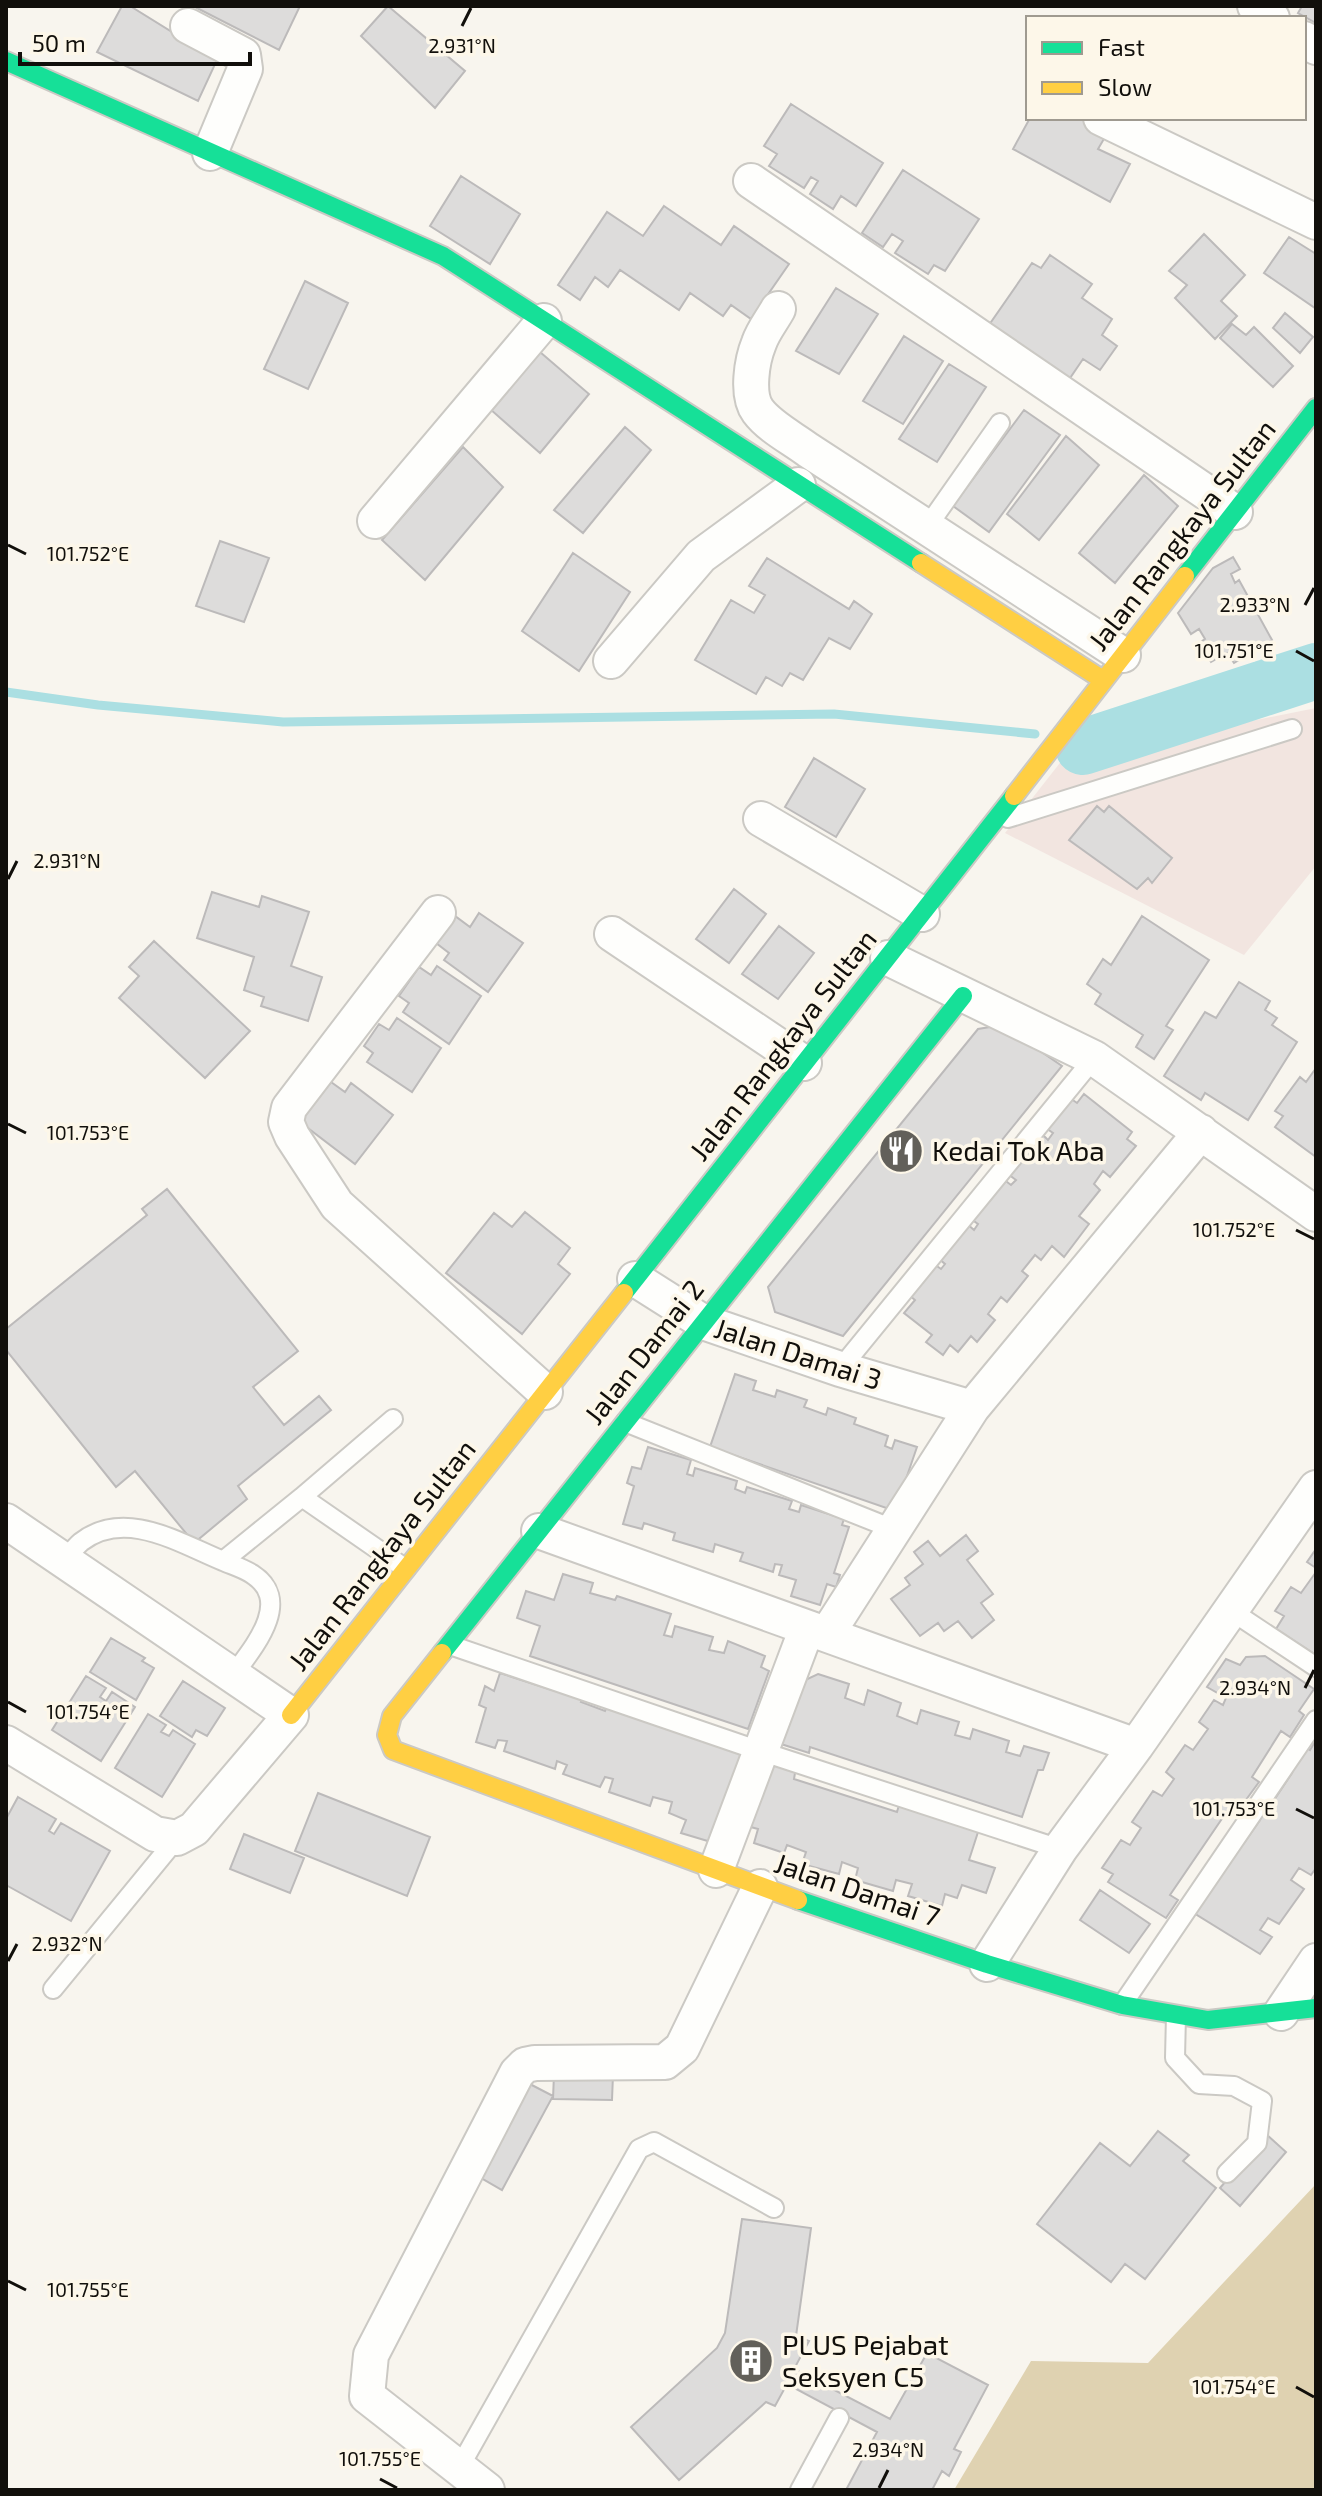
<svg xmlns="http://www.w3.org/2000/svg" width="1322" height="2496" viewBox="0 0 1322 2496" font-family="'Exo 2',sans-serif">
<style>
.commercial{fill:#f2e5e0}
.forest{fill:#dfd2b1}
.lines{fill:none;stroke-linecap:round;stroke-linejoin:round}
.stream{stroke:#abdfe2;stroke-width:9}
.river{stroke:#abdfe2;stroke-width:56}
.building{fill:#dddcdb;stroke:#bcbaba;stroke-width:2}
.lane-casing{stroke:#cbc9c4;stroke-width:22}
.street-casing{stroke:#cbc9c4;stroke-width:38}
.fast-casing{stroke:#cbc9c4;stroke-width:22}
.slow-casing{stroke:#cbc9c4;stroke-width:22}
.lane{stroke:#fefefc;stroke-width:18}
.street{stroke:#fefefc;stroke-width:34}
.fast{stroke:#16e098;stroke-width:18}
.slow{stroke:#ffcf43;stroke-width:18}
.ticks{fill:none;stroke:#110f0b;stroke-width:3}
.labels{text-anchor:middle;stroke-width:7;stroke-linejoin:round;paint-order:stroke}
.street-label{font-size:28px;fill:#110f0b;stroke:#fdf7e9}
.poi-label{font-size:28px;fill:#110f0b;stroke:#fdf7e9;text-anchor:start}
.ticks-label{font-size:20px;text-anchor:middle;fill:#110f0b;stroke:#fdf7e9;stroke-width:7;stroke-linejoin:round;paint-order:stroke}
</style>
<rect width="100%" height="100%" fill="#f8f5ee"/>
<!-- commercial -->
<path class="commercial" d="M1316,708V866L1244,955L1005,833L1063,759Z"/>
<!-- forest -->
<path class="forest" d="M1316,2184V2490H954L1031,2361L1148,2363Z"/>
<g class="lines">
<!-- stream -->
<path class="stream" d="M6,692L98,705L283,722L834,714L1035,734"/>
<!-- river -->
<path class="river" d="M1083,747L1316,671"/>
</g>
<!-- building -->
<path class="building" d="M122,6H130L217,60L198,101L97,52Z
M193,6H300L279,50Z
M388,6L465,71L435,108L361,36Z
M1302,6H1316V23L1298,13Z
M791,104L883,163L856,206L841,196L833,209L810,194L818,181L811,177L804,188L769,166L777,154L764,146Z
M1030,118H1080L1108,132L1098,149L1130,164L1110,202L1013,149Z
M903,170L979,219L945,271L934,265L928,274L895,253L903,241L892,234L883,247L862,233Z
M461,176L520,214L490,264L430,226Z
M664,206L721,245L734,226L789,264L751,319L731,305L723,316L690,293L679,310L620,270L608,287L595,277L580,300L558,285L607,212L643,236Z
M1204,234L1245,275L1221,301L1237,316L1215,339L1175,298L1187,285L1169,271Z
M1289,237L1316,254L1315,308L1264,273Z
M1050,255L1092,284L1082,298L1112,319L1102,335L1117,346L1100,370L1083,359L1068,381L989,325L1032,263L1041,268Z
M305,281L348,303L308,389L264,369Z
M836,288L878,314L839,374L796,351Z
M1285,313L1313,337L1300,353L1273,328Z
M1232,324L1246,335L1254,327L1293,366L1273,387L1220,338Z
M904,336L943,361L903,424L863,401Z
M540,352L589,394L540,453L490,409Z
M949,364L986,387L937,462L899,439Z
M1024,410L1060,435L989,532L953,506Z
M625,427L651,450L583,533L554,510Z
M1066,436L1099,465L1039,540L1007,514Z
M463,447L503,487L425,580L382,540Z
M1144,475L1178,506L1115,583L1079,553Z
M220,541L269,558L244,622L196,606Z
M573,553L630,592L579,671L522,631Z
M1233,557L1240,569L1231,574L1235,583L1239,580L1272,640L1234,663L1227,653L1211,662L1199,643L1205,639L1199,629L1191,634L1178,613L1213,568Z
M767,558L849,609L854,601L872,614L850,649L829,638L803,680L790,673L782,686L766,677L756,694L695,660L731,600L754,613L765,595L749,586Z
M814,758L865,789L836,837L785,807Z
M1097,806L1104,812L1109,806L1172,858L1152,883L1148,878L1137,889L1069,840Z
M734,889L766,914L729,963L696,939Z
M212,892L259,907L262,896L309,912L291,966L322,977L308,1021L261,1006L264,997L244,990L254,957L197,938Z
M479,913L523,943L488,992L444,960L449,953L436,943L455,916L470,927Z
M1142,916L1209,960L1166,1026L1173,1030L1154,1059L1136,1047L1143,1035L1095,1004L1101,994L1087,984L1103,959L1111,965Z
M779,926L814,953L778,999L742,974Z
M154,941L250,1031L205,1078L119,998L139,976L129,967Z
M437,966L481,996L449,1044L403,1012L409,1003L399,996L419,967L431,975Z
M1239,982L1270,1001L1265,1010L1277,1018L1272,1025L1297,1042L1248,1120L1205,1093L1201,1100L1164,1076L1205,1012L1216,1018Z
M397,1018L441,1048L412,1092L367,1062L373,1053L364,1046L379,1024L389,1030Z
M1002,1025L1062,1066L843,1336L775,1312L768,1287L978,1029Z
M1316,1068V1157L1275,1127L1283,1116L1275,1111L1300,1077L1306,1082Z
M331,1082L345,1092L351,1083L393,1115L355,1164L300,1122Z
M1084,1094L1132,1132L1127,1139L1136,1146L1110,1177L1103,1171L1094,1184L1100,1190L1079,1216L1089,1224L1064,1257L1052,1246L1041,1260L1035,1255L1022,1271L1028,1276L1007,1302L1001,1297L988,1314L995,1320L977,1342L971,1336L958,1352L950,1345L943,1355L926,1342L932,1335L904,1313L915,1300L909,1295L934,1264L941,1269L945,1264L938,1258L966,1223L974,1230L978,1224L971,1219L1003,1179L1011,1185L1016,1180L1008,1174L1041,1133L1048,1140L1053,1133L1046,1128L1070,1098L1077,1103Z
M167,1189L298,1351L253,1387L284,1425L319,1396L331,1410L238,1486L247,1499L194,1543L135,1471L116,1487L6,1350V1329L147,1215L142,1209Z
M525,1212L570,1248L558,1264L570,1274L522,1334L446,1273L494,1213L512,1227Z
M735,1374L756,1381L753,1390L775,1397L777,1390L807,1400L804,1407L826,1415L828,1408L856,1418L854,1424L888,1436L885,1446L892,1449L895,1440L917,1447L895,1511L710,1447Z
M648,1447L691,1460L687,1474L693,1476L695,1468L737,1481L735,1489L745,1493L747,1487L792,1501L789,1509L799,1512L801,1505L844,1519L842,1525L849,1527L834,1573L840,1575L836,1587L827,1584L820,1605L791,1596L796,1580L779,1575L782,1565L775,1564L773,1572L740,1561L743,1553L715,1544L713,1552L673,1540L675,1533L644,1523L642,1529L623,1524L634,1486L627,1483L632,1467L641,1469Z
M966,1535L978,1551L967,1560L993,1594L981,1603L994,1620L972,1638L958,1621L944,1631L938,1623L920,1636L891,1599L910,1585L905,1578L923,1564L914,1552L928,1541L940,1556Z
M1316,1549V1568L1307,1562Z
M1316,1572V1655L1276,1629L1284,1616L1275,1611L1291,1587L1301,1593Z
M563,1574L593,1583L590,1593L615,1600L617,1596L671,1614L664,1635L672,1637L675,1626L713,1637L709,1650L724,1653L728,1641L765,1656L761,1667L769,1671L748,1729L530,1656L540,1626L517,1618L526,1591L554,1600Z
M111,1638L145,1658L142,1661L154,1668L136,1700L90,1672Z
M1265,1656L1314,1689L1299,1711L1304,1715L1290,1737L1281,1731L1252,1777L1259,1782L1240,1808L1232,1804L1170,1895L1178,1900L1166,1918L1108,1882L1113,1874L1102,1868L1121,1840L1130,1845L1141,1828L1132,1822L1153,1791L1162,1796L1174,1779L1166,1772L1185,1745L1193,1750L1208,1729L1199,1722L1214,1700L1223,1705L1226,1698L1207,1687L1226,1659L1240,1665L1246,1657Z
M500,1673L552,1690L555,1683L585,1693L581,1702L605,1711L607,1706L746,1751L711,1842L681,1833L686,1820L669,1813L672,1802L653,1797L650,1806L609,1792L613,1779L605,1777L600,1787L563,1774L567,1765L557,1761L555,1769L504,1751L507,1741L498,1740L495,1748L476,1742L486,1708L479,1705L485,1686L494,1691Z
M818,1674L849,1684L845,1698L864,1705L868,1690L901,1703L897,1716L917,1724L921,1710L959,1722L955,1735L970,1739L973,1729L1009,1741L1006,1752L1020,1756L1024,1746L1049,1753L1043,1770H1038L1022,1817L810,1747L809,1753L781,1744L801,1682Z
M86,1676L106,1688L100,1697L106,1701L112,1692L135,1707L101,1761L52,1730Z
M183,1681L225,1708L207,1736L196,1730L192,1737L160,1716Z
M148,1714L166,1725L161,1732L169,1736L173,1730L195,1744L162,1797L115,1768Z
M1316,1740V1868L1311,1875L1299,1868L1291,1880L1304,1889L1279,1924L1268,1918L1260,1930L1272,1937L1260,1954L1189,1910L1211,1890L1225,1869L1218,1866L1237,1839L1244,1843L1260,1820L1255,1816L1270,1793L1276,1797L1292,1773L1285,1770L1302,1745L1310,1750Z
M769,1761L796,1767L794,1779L897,1812L899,1805L979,1829L969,1860L995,1868L986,1893L962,1885L957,1898L945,1894L942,1906L908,1896L912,1884L896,1880L893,1891L855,1880L858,1868L842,1862L839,1874L802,1864L806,1852L787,1845L784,1853L754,1843L758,1829L747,1826Z
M318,1793L430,1837L407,1896L295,1851Z
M18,1797L56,1819L49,1831L54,1834L61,1823L110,1851L71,1921L6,1885V1819Z
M244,1834L304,1858L290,1893L230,1869Z
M1100,1890L1150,1924L1129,1953L1080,1920Z
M554,2074L613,2075L612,2100L553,2099Z
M526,2082L553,2096L502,2190L476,2175Z
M1158,2131L1189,2155L1183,2161L1216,2188L1145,2279L1125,2264L1111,2282L1037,2224L1100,2143L1130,2166Z
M1266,2134L1286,2152L1240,2206L1220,2188Z
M742,2219L811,2228L796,2336L809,2341L794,2369L890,2419L927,2353L988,2385L954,2449L961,2452L949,2476L942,2471L932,2490H846L877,2432L787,2384L775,2406L766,2402L679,2480L631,2427L717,2348L725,2333Z"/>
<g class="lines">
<!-- lane casing -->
<g class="lane-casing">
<path id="lane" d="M927,527L1000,423
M1008,818L1292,729
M840,1369L1094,1058
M393,1419L302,1497L406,1569
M625,1422L893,1529
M64,1561C69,1555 75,1547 81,1542C125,1508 179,1543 223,1561L302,1497
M223,1561C232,1565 243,1568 252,1574C294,1601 253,1648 233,1675
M1230,1610L1316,1667
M450,1645L760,1751L1060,1849
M53,1989L177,1838
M1122,2005L1316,1720
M1176,2015L1175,2058L1199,2084L1234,2086L1262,2101L1257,2143L1227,2173
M459,2468L639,2149L654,2142L774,2208
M800,2490L839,2418"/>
</g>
<!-- street casing -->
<g class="street-casing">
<path id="street" d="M1255,6L1272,18
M188,26L243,55L245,69L210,153
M1304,39L1316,47
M1101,118L1316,222
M751,181L1235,512
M778,309C772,320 763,331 759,343C752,360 746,395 758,411C770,427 792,438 808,450L1123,655
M375,521L544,321
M611,661L701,556L798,485
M761,819L922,914
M438,913L289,1108L286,1122L292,1136L337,1205L545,1392
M612,934L804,1063
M888,958L1094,1058L1316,1214
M635,1279L703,1322L840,1369L972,1408
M6,1521L291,1715L194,1829L177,1838L155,1834L6,1743
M539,1531L1136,1746
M827,1634L972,1408L1201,1132
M716,1870L807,1628
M987,1964L1060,1849L1136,1746L1316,1488
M1281,2013L1316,1961
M487,2490L367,2396L371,2355L517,2073L525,2065L535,2063L665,2062L682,2048L760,1887"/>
</g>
<!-- fast casing -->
<g class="fast-casing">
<path id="fast" d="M6,61L443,256L921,563
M1185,576L1316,408
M624,1293L1014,796
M442,1653L963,996
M798,1900L987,1964L1122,2005L1208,2020L1316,2008"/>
</g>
<!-- slow casing -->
<g class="slow-casing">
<path id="slow" d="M921,563L1103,680
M1014,796L1185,576
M442,1653L392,1716L387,1735L393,1750L798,1900
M291,1715L624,1293"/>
</g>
<!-- lane -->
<use href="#lane" class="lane"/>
<!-- street -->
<use href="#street" class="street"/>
<!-- fast -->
<use href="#fast" class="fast"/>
<!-- slow -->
<use href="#slow" class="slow"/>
</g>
<!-- ticks -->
<path class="ticks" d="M462,26L471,8M8,545L26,554M1305,605L1314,588M1296,651L1314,661M8,879L17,861M8,1124L26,1133M1296,1230L1314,1239M1305,1688L1314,1670M8,1702L26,1712M1296,1809L1314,1818M8,1961L17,1944M8,2281L26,2290M1296,2387L1314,2397M380,2479L397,2488M879,2488L888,2470"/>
<!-- icons -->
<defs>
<g id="restaurant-disc" transform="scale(2.3)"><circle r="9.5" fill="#62605a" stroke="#fdf7e9"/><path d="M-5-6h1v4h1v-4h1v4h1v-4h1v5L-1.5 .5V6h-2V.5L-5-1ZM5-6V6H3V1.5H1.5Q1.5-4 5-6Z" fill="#fff"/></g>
<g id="building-disc" transform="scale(2.3)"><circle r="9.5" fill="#62605a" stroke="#fdf7e9"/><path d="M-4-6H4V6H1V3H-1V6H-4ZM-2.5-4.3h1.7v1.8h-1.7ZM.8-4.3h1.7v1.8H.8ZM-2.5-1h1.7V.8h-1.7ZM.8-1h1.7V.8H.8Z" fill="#fff"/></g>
</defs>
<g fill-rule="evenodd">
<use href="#restaurant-disc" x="901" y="1151"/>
<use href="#building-disc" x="751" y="2361"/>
</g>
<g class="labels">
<!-- street labels -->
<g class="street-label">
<text transform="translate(1182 535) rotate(-52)" y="10">Jalan Rangkaya Sultan</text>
<text transform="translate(783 1045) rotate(-52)" y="10">Jalan Rangkaya Sultan</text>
<text transform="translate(644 1352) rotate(-52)" y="10">Jalan Damai 2</text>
<text transform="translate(798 1354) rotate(18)" y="10">Jalan Damai 3</text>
<text transform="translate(382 1555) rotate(-52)" y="10">Jalan Rangkaya Sultan</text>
<text transform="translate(857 1890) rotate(19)" y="10">Jalan Damai 7</text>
</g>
<!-- poi labels -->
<g class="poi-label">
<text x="932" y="1161">Kedai Tok Aba</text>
<text x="782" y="2355">PLUS Pejabat<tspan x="782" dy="32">Seksyen C5</tspan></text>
</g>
</g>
<g class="ticks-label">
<text x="462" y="53">2.931°N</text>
<text x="88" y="561">101.752°E</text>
<text x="1255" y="612">2.933°N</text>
<text x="1234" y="658">101.751°E</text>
<text x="67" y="868">2.931°N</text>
<text x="88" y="1140">101.753°E</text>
<text x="1234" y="1237">101.752°E</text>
<text x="1255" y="1695">2.934°N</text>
<text x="88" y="1719">101.754°E</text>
<text x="1234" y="1816">101.753°E</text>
<text x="67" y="1951">2.932°N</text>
<text x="88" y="2297">101.755°E</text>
<text x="1234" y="2394">101.754°E</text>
<text x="888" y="2457">2.934°N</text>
<text x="380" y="2466">101.755°E</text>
</g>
<!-- border -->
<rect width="1322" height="2496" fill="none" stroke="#110f0b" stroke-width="16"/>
<!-- legend -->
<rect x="1026" y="16" width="280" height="104" fill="#fdf7e9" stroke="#9f9a90" stroke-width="2"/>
<rect x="1042" y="42" width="40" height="12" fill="#16e098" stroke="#9f9a90" stroke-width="2"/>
<text x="1098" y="56" font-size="24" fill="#110f0b">Fast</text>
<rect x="1042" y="82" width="40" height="12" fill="#ffcf43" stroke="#9f9a90" stroke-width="2"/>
<text x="1098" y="96" font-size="24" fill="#110f0b">Slow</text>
<!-- scale -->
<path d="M20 52v12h230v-12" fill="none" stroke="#110f0b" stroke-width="4"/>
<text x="32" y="52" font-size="24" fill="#110f0b" stroke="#fdf7e9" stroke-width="6" paint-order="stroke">50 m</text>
</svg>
